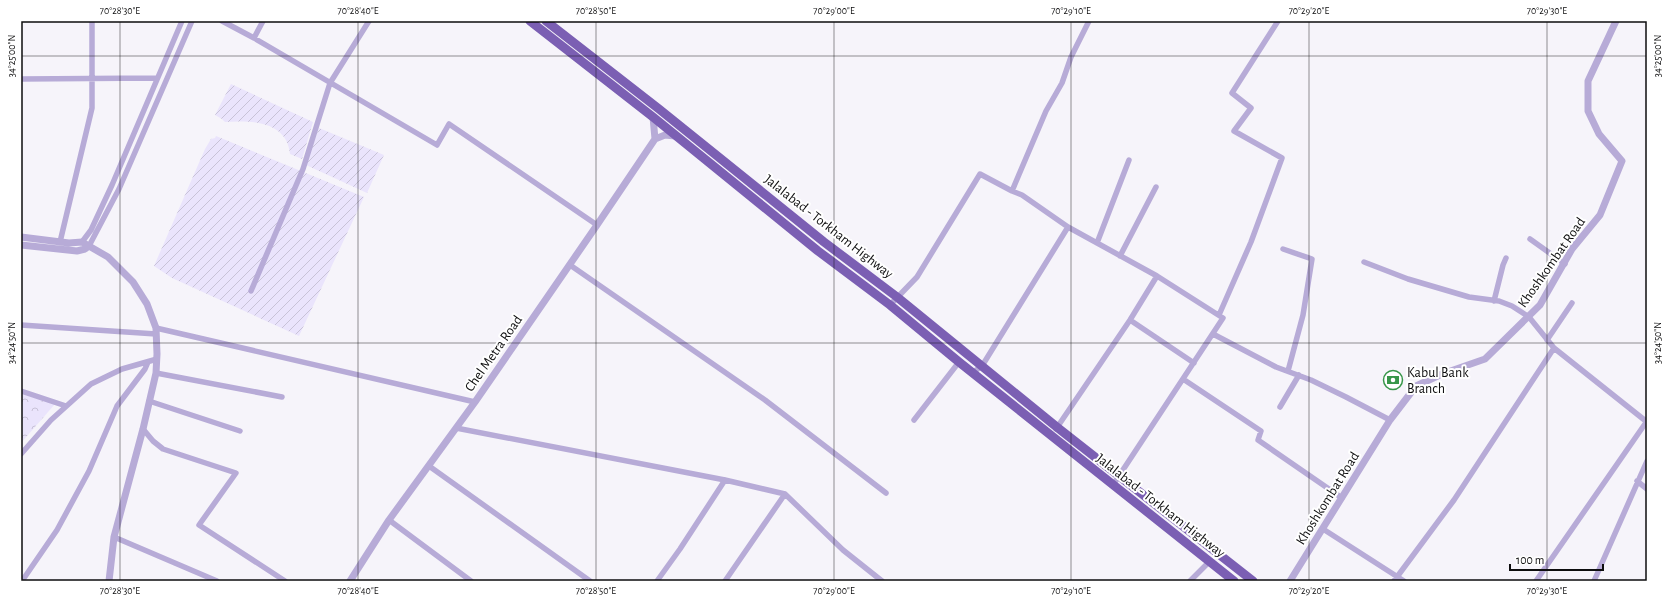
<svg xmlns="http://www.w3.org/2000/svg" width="1668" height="602" viewBox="0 0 1668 602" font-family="'Alegreya Sans',sans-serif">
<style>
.park{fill:url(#park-crowns)}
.garden{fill:url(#garden-furrows)}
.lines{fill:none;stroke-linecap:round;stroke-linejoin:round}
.minor{stroke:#b7abd7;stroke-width:5.5}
.tertiary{stroke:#b7abd7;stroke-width:7}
.trunk{stroke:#7b5fb3;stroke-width:9}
.ticks{fill:none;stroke:#0d0d0e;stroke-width:1;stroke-opacity:0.45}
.labels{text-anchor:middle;stroke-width:4;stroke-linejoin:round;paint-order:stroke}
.street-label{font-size:14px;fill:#0d0d0e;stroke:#fff}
.poi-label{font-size:14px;fill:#0d0d0e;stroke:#fff;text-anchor:start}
.neatline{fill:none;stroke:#0d0d0e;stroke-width:1.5}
.ticks-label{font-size:10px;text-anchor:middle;fill:#0d0d0e}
</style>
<defs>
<pattern id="park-crowns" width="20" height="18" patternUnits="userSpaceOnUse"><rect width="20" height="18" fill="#eae4fc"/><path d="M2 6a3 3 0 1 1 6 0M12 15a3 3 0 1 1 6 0" fill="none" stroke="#c8c2d7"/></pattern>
<pattern id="garden-furrows" width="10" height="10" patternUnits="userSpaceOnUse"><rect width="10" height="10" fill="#eae4fc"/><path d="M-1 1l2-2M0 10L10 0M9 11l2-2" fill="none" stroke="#c8c2d7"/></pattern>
</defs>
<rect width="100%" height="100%" fill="#f6f4fa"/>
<!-- park -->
<path class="park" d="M21,394L55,404L21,443Z"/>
<!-- garden -->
<path class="garden" d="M231,84L313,122L302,159L290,154C287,121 251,120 225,122L222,119L215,115Z
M319,128L384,155L367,193L306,165Z
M216,136L364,197L299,336L172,278L154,266L205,149L211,139L215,138Z"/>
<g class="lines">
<!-- minor -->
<path class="minor" d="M222,21L254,38L263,21
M254,38L437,145L449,124L597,225
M21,79L157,78
M1012,191L1046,111L1062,83L1071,57L1089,21
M1530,239L1565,264
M60,242L92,108V21
M82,242L91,230L112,185L182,21
M1097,243L1129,160
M89,246L119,189L192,21
M1283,249L1312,259L1303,315L1288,371
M1120,256L1156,187
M1364,262L1408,279L1469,297L1499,301L1512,306L1529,317L1554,348L1647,422
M570,265L765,400L886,493
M251,291L303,169L330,83L369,21
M1494,301L1503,265L1506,258
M890,305L917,277L980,174L1012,191L1022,195L1068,227L1157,276L1223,318L1113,485
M1219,315L1251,242L1282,158L1234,131L1251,108L1232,93L1278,21
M1130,320L1194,363
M21,325L156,334
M156,328L475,402
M1213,334L1276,367L1311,380L1346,397L1390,420
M1547,340L1572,303
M156,373L282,397
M972,373L982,366L1068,227
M1183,379L1261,431L1258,440L1342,498
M21,391L66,406
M149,401L240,431
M1280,407L1299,375
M914,420L959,362
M456,428L725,480L785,494L843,550L882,581
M143,429L153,441L163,449L236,473L199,525L285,581
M1056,429L1130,320L1157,276
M21,454L51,420L91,384L122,369L157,359
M429,466L590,581
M1637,481L1647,489
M389,520L471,581
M1323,529L1404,581
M114,537L217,581
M22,581L57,530L89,471L117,406L145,369L148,362
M657,581L680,549L725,480
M725,581L785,494
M1190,581L1210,561
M1394,581L1454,500L1554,348
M1536,581L1647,421
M1594,581L1647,461"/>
<!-- tertiary -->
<path class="tertiary" d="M653,117L655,139
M655,139L665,135L675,136
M21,237L69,243L82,242L108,257L133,282L147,304L156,328L157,354L156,373L143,429L114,537L109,581
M21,245L77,251L85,249L89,246
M350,581L389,520L475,402L597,225L655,139
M1290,581L1390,420L1416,386L1442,374L1485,359L1540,305L1572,249L1600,215L1622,161L1599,134L1588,111V81L1616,21"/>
<!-- trunk -->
<path class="trunk" d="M530,21L653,117L818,251L890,305L959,362L1234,581
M546,21L659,109L824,242L897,297L1058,428L1253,581"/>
</g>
<!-- ticks -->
<path class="ticks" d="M120,21V581M358,21V581M596,21V581M834,21V581M1071,21V581M1309,21V581M1547,21V581M21,56H1647M21,343H1647"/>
<!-- icons -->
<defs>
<g id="bank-ring" transform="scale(1)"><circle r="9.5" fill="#fff" stroke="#379649" stroke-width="1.5"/><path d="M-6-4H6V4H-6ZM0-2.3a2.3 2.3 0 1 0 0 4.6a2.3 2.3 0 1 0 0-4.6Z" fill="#379649"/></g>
</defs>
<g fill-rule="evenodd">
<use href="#bank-ring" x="1393" y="380"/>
</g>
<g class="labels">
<!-- street labels -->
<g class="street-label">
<text transform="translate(829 226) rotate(38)" y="5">Jalalabad - Torkham Highway</text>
<text transform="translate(1551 262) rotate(-55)" y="5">Khoshkombat Road</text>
<text transform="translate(493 353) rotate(-55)" y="5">Chel Metra Road</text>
<text transform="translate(1327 498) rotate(-58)" y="5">Khoshkombat Road</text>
<text transform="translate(1161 505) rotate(38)" y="5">Jalalabad - Torkham Highway</text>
</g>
<!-- poi labels -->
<g class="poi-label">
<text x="1407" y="377">Kabul Bank<tspan x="1407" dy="16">Branch</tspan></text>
</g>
</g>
<!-- border -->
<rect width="1668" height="602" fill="none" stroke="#ffffff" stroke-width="44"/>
<!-- scale -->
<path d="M1510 564v6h93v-6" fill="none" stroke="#0d0d0e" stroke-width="2"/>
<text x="1516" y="564" font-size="12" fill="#0d0d0e" stroke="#ffffff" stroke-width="3" paint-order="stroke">100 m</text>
<rect x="22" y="22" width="1624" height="558" class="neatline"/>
<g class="ticks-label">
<text x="120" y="14">70°28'30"E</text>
<text x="358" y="14">70°28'40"E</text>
<text x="596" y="14">70°28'50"E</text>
<text x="834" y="14">70°29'00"E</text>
<text x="1071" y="14">70°29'10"E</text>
<text x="1309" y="14">70°29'20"E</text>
<text x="1547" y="14">70°29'30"E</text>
<text transform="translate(11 56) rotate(-90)" y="4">34°25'00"N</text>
<text transform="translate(1657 56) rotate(-90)" y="4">34°25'00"N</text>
<text transform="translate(11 343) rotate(-90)" y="4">34°24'50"N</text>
<text transform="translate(1657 343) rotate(-90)" y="4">34°24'50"N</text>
<text x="120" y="594">70°28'30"E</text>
<text x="358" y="594">70°28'40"E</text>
<text x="596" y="594">70°28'50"E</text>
<text x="834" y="594">70°29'00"E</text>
<text x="1071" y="594">70°29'10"E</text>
<text x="1309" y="594">70°29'20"E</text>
<text x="1547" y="594">70°29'30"E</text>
</g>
</svg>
